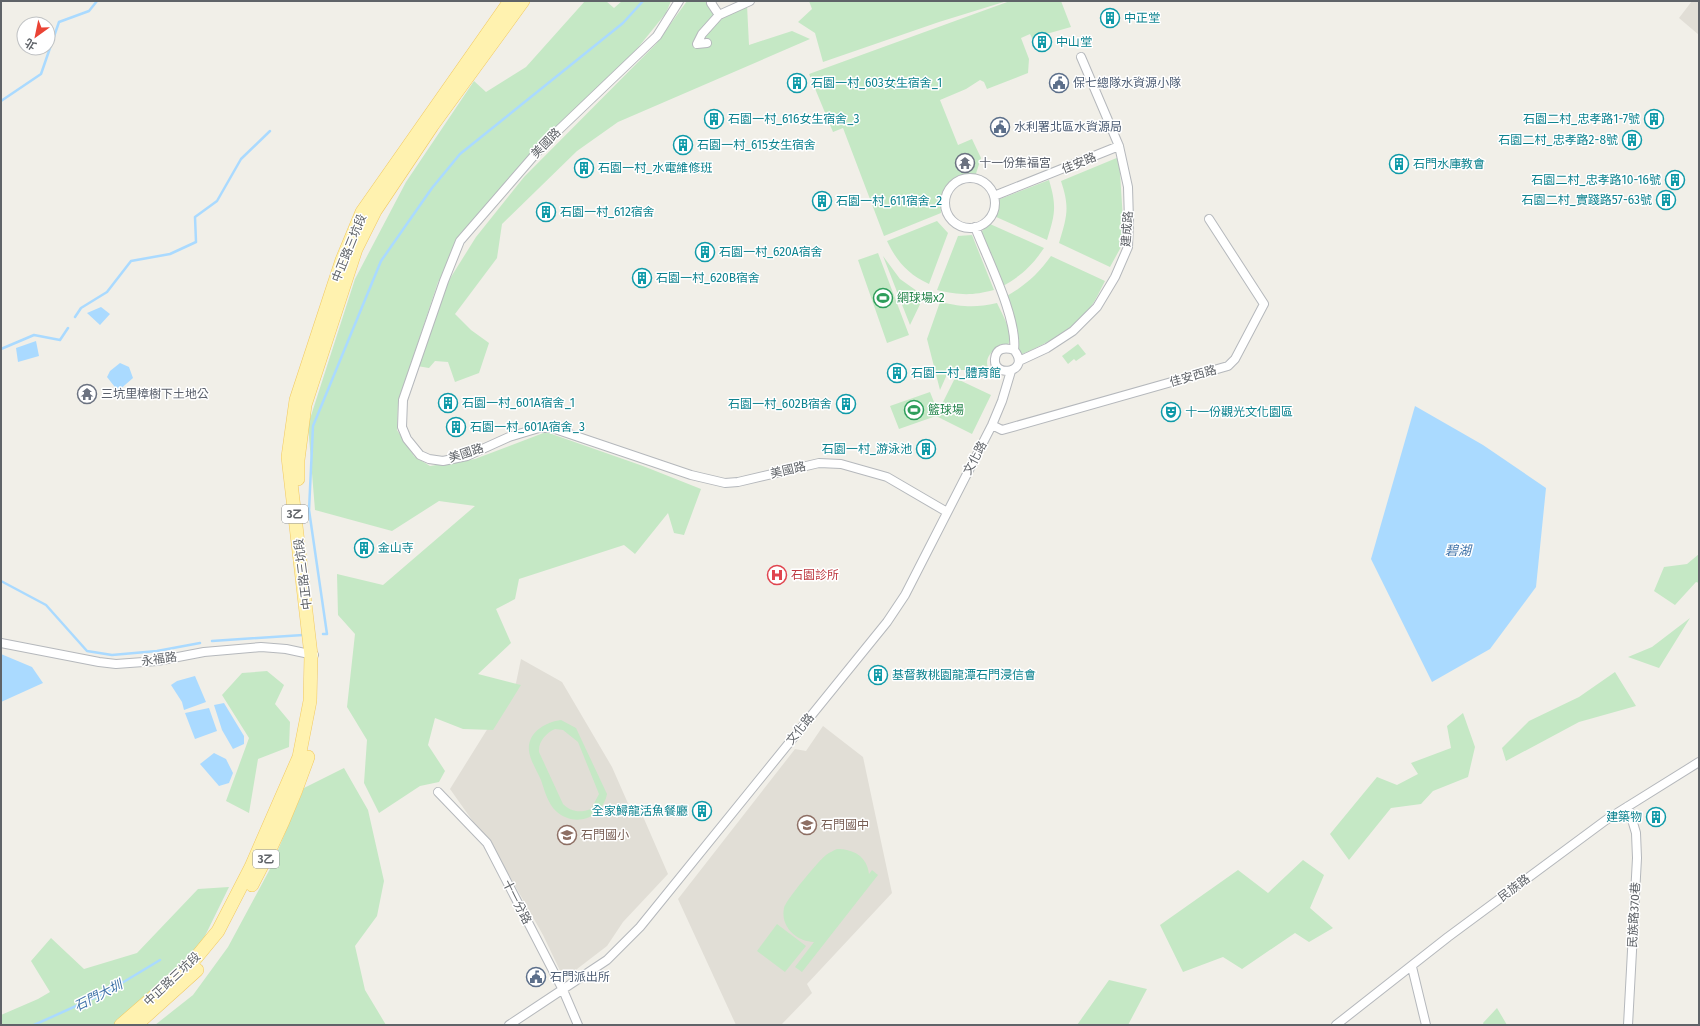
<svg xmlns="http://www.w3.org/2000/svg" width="1700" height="1026" viewBox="0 0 1700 1026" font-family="'Fira Sans','Noto Sans TC',sans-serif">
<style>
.education{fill:#e1ded6}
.green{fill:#c5e8c5;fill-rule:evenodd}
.water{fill:#aadaff}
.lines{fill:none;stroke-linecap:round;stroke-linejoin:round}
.stream{stroke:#aadaff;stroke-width:2.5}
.minor-casing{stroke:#b5b8bc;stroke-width:10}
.primary-casing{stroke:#f2c960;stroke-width:14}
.minor{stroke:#fff;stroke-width:8}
.primary{stroke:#fff2af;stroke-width:13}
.labels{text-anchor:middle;stroke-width:3;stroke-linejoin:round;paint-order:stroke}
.shield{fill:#fff;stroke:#8f9295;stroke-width:1}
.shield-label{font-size:11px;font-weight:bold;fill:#5f6368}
.culture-label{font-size:12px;fill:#0d838f;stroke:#fff;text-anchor:start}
.service-label{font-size:12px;fill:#4e5e75;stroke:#fff;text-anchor:start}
.street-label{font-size:12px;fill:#5f6368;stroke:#fff}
.worship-label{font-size:12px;fill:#5b616d;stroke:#fff;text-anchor:start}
.leisure-label{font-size:12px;fill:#27864d;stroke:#fff;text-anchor:start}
.health-label{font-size:12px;fill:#be3a42;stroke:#fff;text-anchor:start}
.education-label{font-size:12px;fill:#785e54;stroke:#fff;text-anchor:start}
.water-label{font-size:13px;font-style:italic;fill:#4174aa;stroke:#fff}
</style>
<rect width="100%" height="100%" fill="#f1efe8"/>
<!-- education -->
<path class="education" d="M1692,1H1699V35L1679,18Z
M521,659L562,682L612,767L630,808L638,805L668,874L623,922L607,946L564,979L543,935L501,861L450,789L516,683Z
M823,726L863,757L892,893L807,984L812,993L781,1025H736L678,899L795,749L806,751Z"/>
<!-- green -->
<path class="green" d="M585,1H606L614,8L622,1H671L666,13L632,55L492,198L438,282L398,403L397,430L414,456L430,466L475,459L546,432L643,466L701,489L684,535L674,533L668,513L635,554L624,545L519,579L515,599L496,609L511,643L478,674L521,685L493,730L463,729L435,718L428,745L445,771L439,782L420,786L379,813L364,783L367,740L347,707L355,634L338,615L337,574L383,585L475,506L439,501L392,531L315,510L308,425L355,279L406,182L474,81L486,92L526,67Z
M687,1H711L716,13L747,5L749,45L792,31L810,39L618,122L577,151L502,224L497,258L455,314L471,330L489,343L479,373L455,382L448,362L435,361L429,368L417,366L446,285L476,237L524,177L656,44Z
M809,1H1007L939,22L823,62L815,33L798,22L812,9Z
M1010,1H1061L1071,27L1032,38L1030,34L1021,38L1029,59L1028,73L987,89L984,82L980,80L966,89L940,100L958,145L972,139L981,158L973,183C952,179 940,193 941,213L884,236L843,128L833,132L809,74Z
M1119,157L1123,220L1121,247L1110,267L1059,243C1067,216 1070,208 1061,181Z
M1049,180C1057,207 1055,214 1047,240L994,216L996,207L995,201Z
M937,221L948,233L929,284C908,274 897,262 887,241Z
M990,224L1044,248C1032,266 1020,277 1001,287L980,233Z
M972,235L994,290C971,296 959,295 937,290L958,236Z
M878,253L909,335L887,343L858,260Z
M883,256L900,279L924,296L910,325Z
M1051,256L1105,281C1100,290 1096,300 1090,308C1071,332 1045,344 1018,356L1005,297C1025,286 1038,274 1051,256Z
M940,302C963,307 975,308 997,303C1002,314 1014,333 1008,345L1001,344C992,351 983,358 989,370H949L940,390L927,339Z
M1078,344L1086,354L1076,361L1074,359L1068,364L1062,356Z
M955,378L991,395L972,434L936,416L899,429L890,406L930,392L938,412Z
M1699,554V583L1696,582L1675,605L1654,591L1664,567L1687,564Z
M1690,618L1659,668L1628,657L1652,647Z
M267,671L284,685L275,704L290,722L289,747L258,759L249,813L226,801L249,738L222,695L242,673Z
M1615,672L1636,706L1579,722L1506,761L1502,748L1529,721L1579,697Z
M1463,713L1475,747L1468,777L1433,791L1421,804L1391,808L1349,860L1330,834L1377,777L1397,785L1418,774L1411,763L1451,748L1447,726Z
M561,720L576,728L607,794C602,820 571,829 553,808C547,800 544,789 541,780C537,771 530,760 529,751C527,732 546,722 561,720ZM555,729L563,730L578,742L599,794L591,809C580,813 571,812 563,804L539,752C538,742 546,733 555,729Z
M344,768L368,810L384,881L377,916L355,946L365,990L386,1025H155L193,995L228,947L270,869L304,788Z
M837,849C853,849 867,856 869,874L872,870L878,875L802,972L795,967L814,942C797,942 780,927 784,908C785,901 820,859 826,855C830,852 833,851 837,849Z
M1303,860L1324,875L1310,908L1333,928L1309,942L1295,933L1242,969L1223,957L1183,972L1160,925L1238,870L1268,893Z
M229,887L203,940L175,970L115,1025H1V1015L38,999L50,992L31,961L51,938L84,969L137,953L198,889Z
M777,924L806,946L785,972L757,951Z
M1109,980L1147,989L1128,1025H1077Z
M1497,1008L1507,1025H1484L1483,1023Z"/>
<!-- water -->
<path class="water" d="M101,307L110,314L100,325L87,313Z
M36,341L39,356L18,362L16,348Z
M120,363L129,367L133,378L118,391L107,377L110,371Z
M1415,406L1483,445L1546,488L1536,587L1490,649L1432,682L1371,559Z
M1,654L32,667L43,683L1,702Z
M195,676L206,702L184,710L182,702L171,685L177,681Z
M224,703L244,736V744L233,749L222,730L214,705Z
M209,708L217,731L195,739L185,713Z
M214,753L226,759L233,773L229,783L219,786L200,764Z"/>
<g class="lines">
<!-- stream -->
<path class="stream" d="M1,101L41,74L59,22L89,11L97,1
M75,317L81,308L107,292L131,261L170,254L196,242L195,217L217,201L241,159L270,131
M1,349L34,335L60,340L68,328
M1,581L46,605L87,651L112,655L157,651L200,643
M323,634H327L309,510L313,426L381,261L432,188L460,154L623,23L643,1
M212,641L303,635
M34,1025L107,992L160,960"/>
<!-- minor casing -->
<g class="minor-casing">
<path id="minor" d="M679,1L657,36L545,143L460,241L444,281L403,400L402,427L407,439L420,455L429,459L443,461L467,456L509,437L539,428H552L691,475L725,483L738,482L819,463L841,464L887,477L947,512
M712,1L711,3L719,15L750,1
M707,43L697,44L702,34L719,15
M945 203a25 25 0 1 1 50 0a25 25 0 1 1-50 0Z
M994,196L1119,146
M975,227C987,258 1018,319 1014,350C1032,372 993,379 995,359C996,348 1005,347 1014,350
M1019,361L1047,348L1073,331L1097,307L1115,277L1128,247L1129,221L1128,187L1119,146L1081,57
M992,425L1002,430L1228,366L1235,359L1264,304L1209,219
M1,643L99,662L116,664L157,661L204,652L261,647L286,649L314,655
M438,792L487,843L563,990L578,1025
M1412,967L1426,1025
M509,1025L607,960L640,927L887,622L905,595L992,425L1002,401L1011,371
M1336,1025L1448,937L1606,820L1699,762
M1628,1025L1637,858L1636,833L1628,806"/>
</g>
<!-- primary casing -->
<g class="primary-casing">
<path id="primary" d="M298,479V460L305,405L356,249L375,211L432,126L523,1
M252,885C274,844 293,801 308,757
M121,1025L190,965L218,931L251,867L299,757L310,701L311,655L288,457L296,400L342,260L362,212L510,1
M136,1025L197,970"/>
</g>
<!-- minor -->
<use href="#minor" class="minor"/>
<!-- primary -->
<use href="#primary" class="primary"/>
</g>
<!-- icons -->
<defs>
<g id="building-ring" transform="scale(1)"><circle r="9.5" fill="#fff" stroke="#0f9aa8" stroke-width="1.5"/><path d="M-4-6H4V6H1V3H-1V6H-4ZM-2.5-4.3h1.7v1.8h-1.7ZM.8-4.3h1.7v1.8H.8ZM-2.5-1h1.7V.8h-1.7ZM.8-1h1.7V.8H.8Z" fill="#0f9aa8"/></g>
<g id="civic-ring" transform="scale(1)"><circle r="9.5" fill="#fff" stroke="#5c6f8a" stroke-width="1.5"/><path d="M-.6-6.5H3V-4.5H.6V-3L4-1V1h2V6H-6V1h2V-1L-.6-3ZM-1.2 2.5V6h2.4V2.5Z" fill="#5c6f8a"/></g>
<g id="temple-ring" transform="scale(1)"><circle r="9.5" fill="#fff" stroke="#6b7280" stroke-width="1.5"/><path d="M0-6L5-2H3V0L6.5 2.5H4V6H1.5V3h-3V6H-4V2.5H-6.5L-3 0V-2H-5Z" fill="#6b7280"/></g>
<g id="stadium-ring" transform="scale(1)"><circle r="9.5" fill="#fff" stroke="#2e9e5b" stroke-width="1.5"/><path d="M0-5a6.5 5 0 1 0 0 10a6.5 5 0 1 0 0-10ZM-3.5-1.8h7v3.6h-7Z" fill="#2e9e5b"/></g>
<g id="theatre-ring" transform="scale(1)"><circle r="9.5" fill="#fff" stroke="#0f9aa8" stroke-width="1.5"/><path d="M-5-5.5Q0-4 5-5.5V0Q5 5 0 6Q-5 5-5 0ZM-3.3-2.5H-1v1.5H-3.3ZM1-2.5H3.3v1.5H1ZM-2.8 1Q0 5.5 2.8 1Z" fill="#0f9aa8"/></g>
<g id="hospital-ring" transform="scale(1)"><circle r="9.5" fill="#fff" stroke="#e0444e" stroke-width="1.5"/><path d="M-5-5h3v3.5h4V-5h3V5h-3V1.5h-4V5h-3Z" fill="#e0444e"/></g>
<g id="school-ring" transform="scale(1)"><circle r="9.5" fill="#fff" stroke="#8d6e63" stroke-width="1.5"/><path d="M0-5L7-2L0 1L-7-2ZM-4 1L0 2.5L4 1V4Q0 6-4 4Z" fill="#8d6e63"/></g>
</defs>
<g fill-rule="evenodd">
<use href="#building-ring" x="1110" y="18"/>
<use href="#building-ring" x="1042" y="42"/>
<use href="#building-ring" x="797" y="83"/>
<use href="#civic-ring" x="1059" y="83"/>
<use href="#building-ring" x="714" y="119"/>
<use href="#building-ring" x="1654" y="119"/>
<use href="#civic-ring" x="1000" y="127"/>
<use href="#building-ring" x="1632" y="140"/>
<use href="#building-ring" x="683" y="145"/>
<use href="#temple-ring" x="965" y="163"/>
<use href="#building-ring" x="1399" y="164"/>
<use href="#building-ring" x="584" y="168"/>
<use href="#building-ring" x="1675" y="180"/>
<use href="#building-ring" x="1666" y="200"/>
<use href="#building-ring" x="822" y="201"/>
<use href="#building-ring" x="546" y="212"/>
<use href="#building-ring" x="705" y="252"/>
<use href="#building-ring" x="642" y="278"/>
<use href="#stadium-ring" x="883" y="298"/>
<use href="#building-ring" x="897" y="373"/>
<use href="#temple-ring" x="87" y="394"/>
<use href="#building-ring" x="448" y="403"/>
<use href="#building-ring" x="846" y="404"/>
<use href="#stadium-ring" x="914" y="410"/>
<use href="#theatre-ring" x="1171" y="412"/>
<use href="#building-ring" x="456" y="427"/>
<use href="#building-ring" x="926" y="449"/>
<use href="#building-ring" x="364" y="548"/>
<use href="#hospital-ring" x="777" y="575"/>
<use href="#building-ring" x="878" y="675"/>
<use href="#building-ring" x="702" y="811"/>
<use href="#building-ring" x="1656" y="817"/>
<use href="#school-ring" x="807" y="825"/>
<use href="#school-ring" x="567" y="835"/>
<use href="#civic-ring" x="536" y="977"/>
</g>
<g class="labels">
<!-- shield labels -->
<g class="shield">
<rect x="282" y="505" width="26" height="18" rx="3"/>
<rect x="253" y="850" width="26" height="18" rx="3"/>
</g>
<g class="shield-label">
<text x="295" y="518">3乙</text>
<text x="266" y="863">3乙</text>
</g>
<!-- culture labels -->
<g class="culture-label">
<text x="1124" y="22">中正堂</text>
<text x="1056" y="46">中山堂</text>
<text x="811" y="87">石園一村_603女生宿舍_1</text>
<text x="728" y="123">石園一村_616女生宿舍_3</text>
<text x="1640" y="123" text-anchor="end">石園二村_忠孝路1-7號</text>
<text x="1618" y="144" text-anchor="end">石園二村_忠孝路2-8號</text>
<text x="697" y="149">石園一村_615女生宿舍</text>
<text x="1413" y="168">石門水庫教會</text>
<text x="598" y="172">石園一村_水電維修班</text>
<text x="1661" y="184" text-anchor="end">石園二村_忠孝路10-16號</text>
<text x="1652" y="204" text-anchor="end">石園二村_實踐路57-63號</text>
<text x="836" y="205">石園一村_611宿舍_2</text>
<text x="560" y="216">石園一村_612宿舍</text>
<text x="719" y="256">石園一村_620A宿舍</text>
<text x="656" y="282">石園一村_620B宿舍</text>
<text x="911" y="377">石園一村_體育館</text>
<text x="462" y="407">石園一村_601A宿舍_1</text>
<text x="832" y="408" text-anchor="end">石園一村_602B宿舍</text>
<text x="1185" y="416">十一份觀光文化園區</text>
<text x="470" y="431">石園一村_601A宿舍_3</text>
<text x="912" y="453" text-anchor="end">石園一村_游泳池</text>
<text x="378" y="552">金山寺</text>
<text x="892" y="679">基督教桃園龍潭石門浸信會</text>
<text x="688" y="815" text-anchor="end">全家鱘龍活魚餐廳</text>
<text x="1642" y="821" text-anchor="end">建築物</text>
</g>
<!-- service labels -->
<g class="service-label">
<text x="1073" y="87">保七總隊水資源小隊</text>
<text x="1014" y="131">水利署北區水資源局</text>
<text x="550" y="981">石門派出所</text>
</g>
<!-- street labels -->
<g class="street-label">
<text transform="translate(546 143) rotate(-46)" y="4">美國路</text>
<text transform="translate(1079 163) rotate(-22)" y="4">佳安路</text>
<text transform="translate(1127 229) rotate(-86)" y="4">建成路</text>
<text transform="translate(349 248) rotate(-68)" y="4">中正路三坑段</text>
<text transform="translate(1193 376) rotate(-16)" y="4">佳安西路</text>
<text transform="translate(466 453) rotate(-18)" y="4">美國路</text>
<text transform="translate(975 458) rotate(-62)" y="4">文化路</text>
<text transform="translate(788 470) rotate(-13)" y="4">美國路</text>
<text transform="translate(303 574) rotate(-97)" y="4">中正路三坑段</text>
<text transform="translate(159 659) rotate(-8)" y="4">永福路</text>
<text transform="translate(800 729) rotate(-51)" y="4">文化路</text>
<text transform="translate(1514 888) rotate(-37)" y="4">民族路</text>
<text transform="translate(517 902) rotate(63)" y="4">十一分路</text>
<text transform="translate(1634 915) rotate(-87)" y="4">民族路370巷</text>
<text transform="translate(172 979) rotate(-43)" y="4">中正路三坑段</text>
</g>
<!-- worship labels -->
<g class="worship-label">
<text x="979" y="167">十一份集福宮</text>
<text x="101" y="398">三坑里樟樹下土地公</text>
</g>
<!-- leisure labels -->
<g class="leisure-label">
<text x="897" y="302">網球場x2</text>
<text x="928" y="414">籃球場</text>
</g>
<!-- health labels -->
<g class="health-label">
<text x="791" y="579">石園診所</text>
</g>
<!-- education labels -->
<g class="education-label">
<text x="821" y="829">石門國中</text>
<text x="581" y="839">石門國小</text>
</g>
<!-- water labels -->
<g class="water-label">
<text x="1458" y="555">碧湖</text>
<text transform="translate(98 995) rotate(-27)" y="5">石門大圳</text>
</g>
</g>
<!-- border -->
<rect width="1700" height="1026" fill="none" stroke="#5f6368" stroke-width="4"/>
<!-- north arrow -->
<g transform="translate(36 36) rotate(213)"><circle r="19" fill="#ffffff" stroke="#bfc1c3"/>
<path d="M0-3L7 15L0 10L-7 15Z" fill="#ea4335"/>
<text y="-6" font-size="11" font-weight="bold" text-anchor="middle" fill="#5f6368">北</text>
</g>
</svg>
